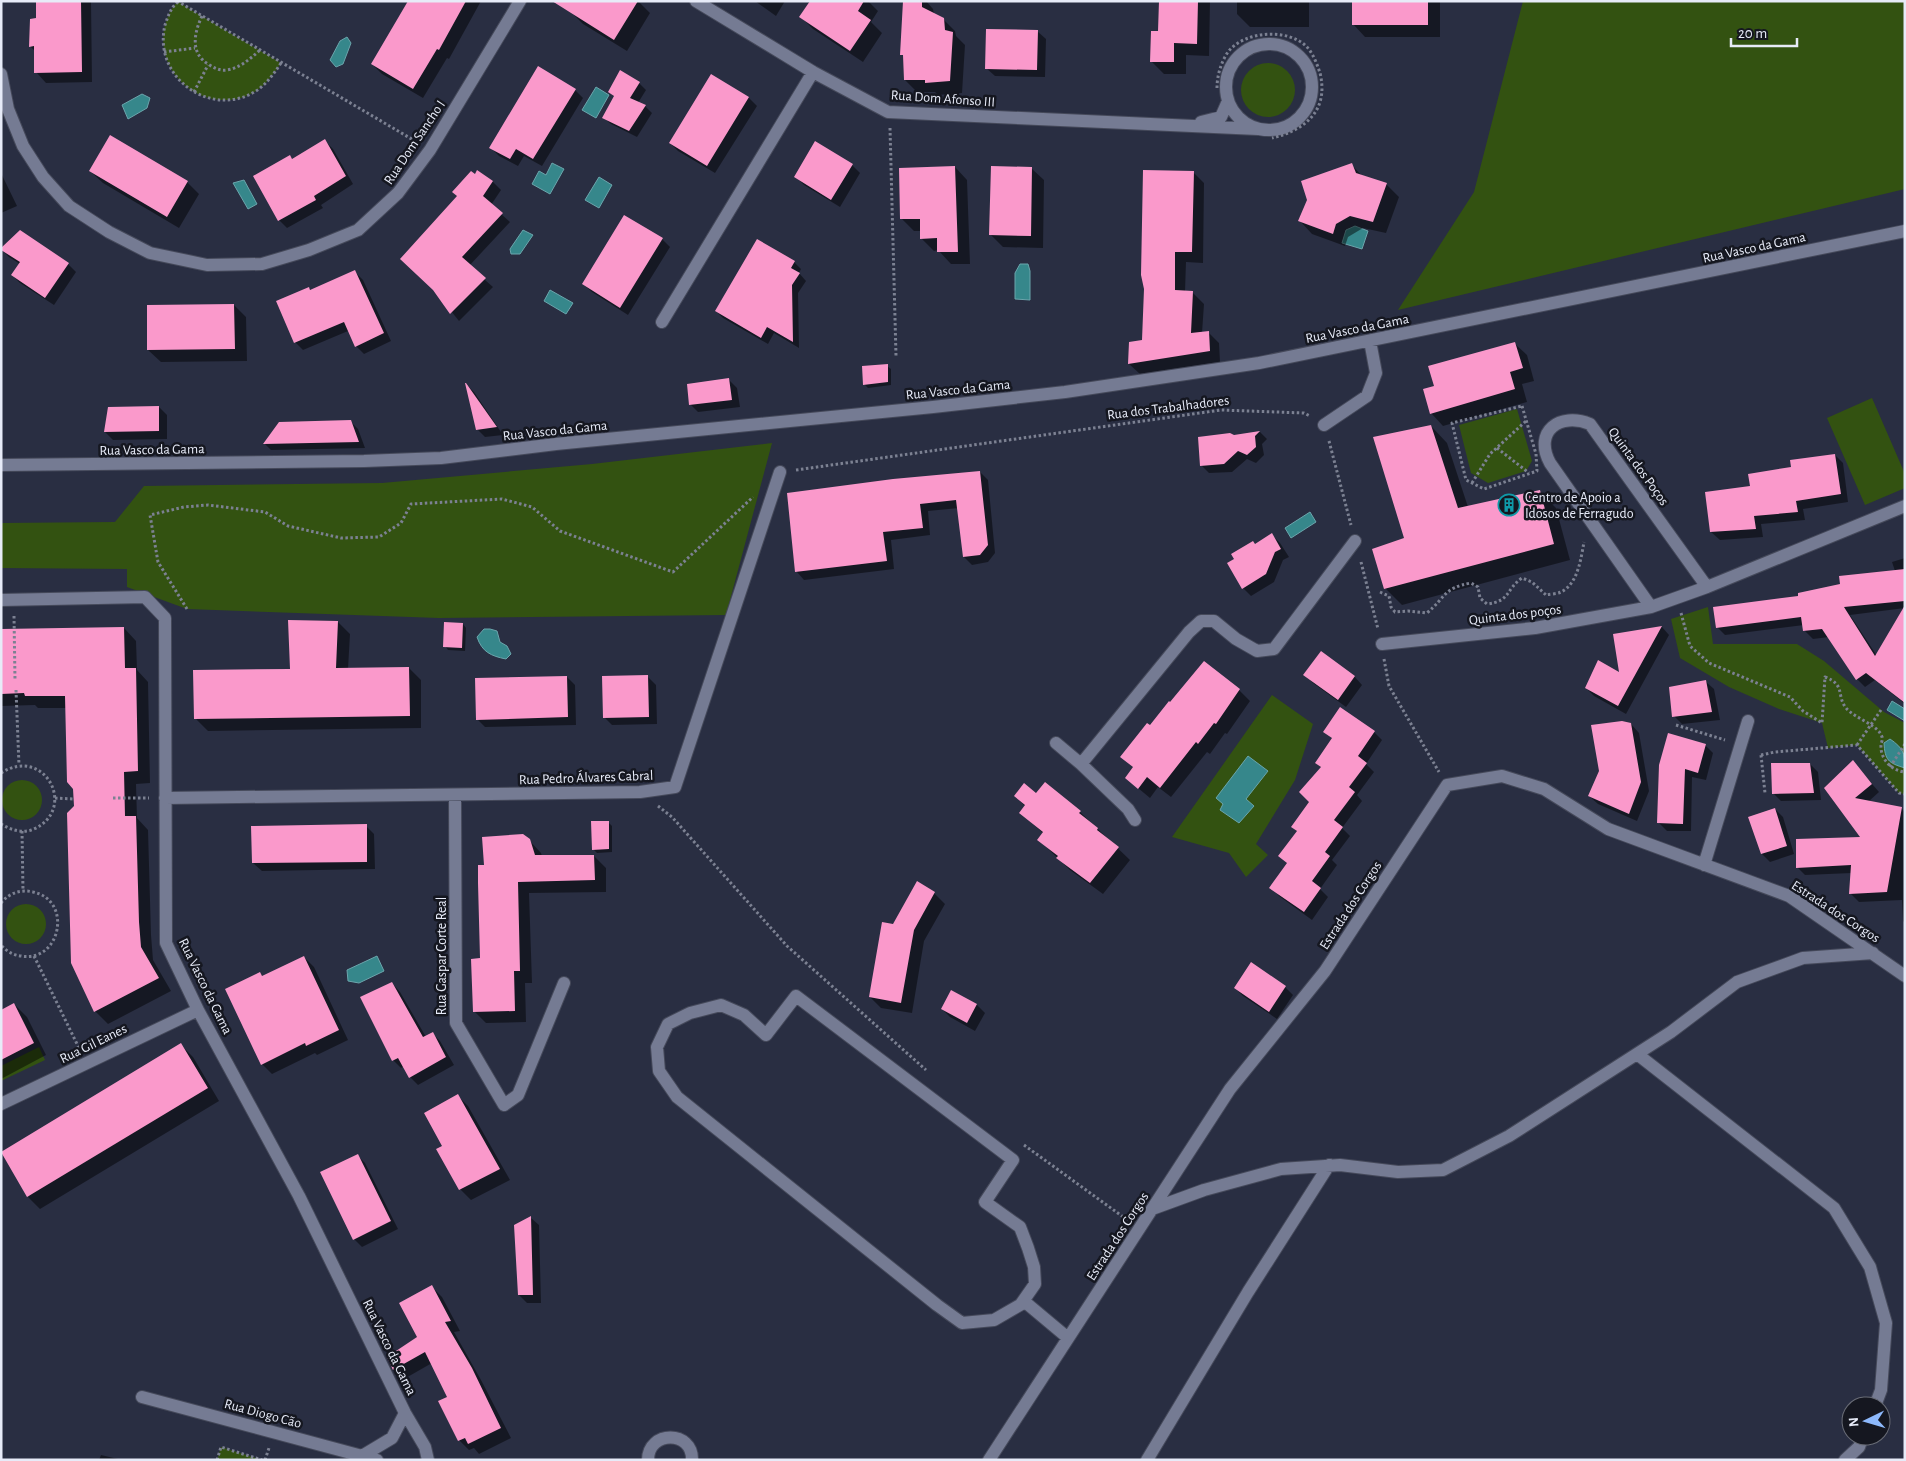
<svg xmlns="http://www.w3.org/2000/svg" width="1906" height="1461" viewBox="0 0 1906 1461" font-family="'Alegreya Sans',sans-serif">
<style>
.green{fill:#335211}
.water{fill:#36878b;stroke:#6ba5ac}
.shadow{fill:#0007}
.building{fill:#fa99cb}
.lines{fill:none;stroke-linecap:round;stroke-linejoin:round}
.minor-casing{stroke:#45495a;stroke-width:14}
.path{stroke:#7c8192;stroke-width:3;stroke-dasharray:2.5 2.5;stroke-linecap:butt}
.minor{stroke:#757b93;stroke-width:12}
.labels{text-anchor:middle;stroke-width:5;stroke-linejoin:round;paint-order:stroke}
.street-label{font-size:14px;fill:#e7ebf8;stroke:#151720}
.poi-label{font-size:14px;fill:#e7ebf8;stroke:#151720;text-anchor:start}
</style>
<rect width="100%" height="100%" fill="#292e42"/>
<!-- green -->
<path class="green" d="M1523,1H1905V189L1398,310L1474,192Z
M178,2L281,63C275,72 268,82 259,89C214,121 152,79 165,25C168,16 171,7 178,2Z
M1241 90a27 27 0 1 1 54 0a27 27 0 1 1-54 0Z
M1872,398L1905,474V488L1865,505L1827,418Z
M1517,409L1532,461L1526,471L1488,483L1471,473L1459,425Z
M772,443L726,615L439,618L187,609L127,587V569L1,568V523L115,522L144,486L382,483L592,464Z
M1708,607L1713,644H1797L1824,661L1884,712L1905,723V794L1899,793L1857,745L1828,748L1822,723L1779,709L1729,687L1680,658L1671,619Z
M1272,695L1313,724L1295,780L1256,844L1268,855L1246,877L1229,853L1172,837Z
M2 800a20 20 0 1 1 40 0a20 20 0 1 1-40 0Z
M6 924a20 20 0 1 1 40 0a20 20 0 1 1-40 0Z
M39,1047L45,1060L1,1081V1066Z
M221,1447L262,1460H217Z"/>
<!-- water -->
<path class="water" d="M347,37L351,43L343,64L336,67L330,60L340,41Z
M596,87L609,95L596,118L582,110Z
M142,94L150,98L147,108L128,119L122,105Z
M552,163L564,169L550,194L532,184L539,171L546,175Z
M599,177L612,185L599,208L585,200Z
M244,180L257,204L248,209L233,183Z
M1355,226L1368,231L1362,249L1342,243L1346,230Z
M523,230L533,235L520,254H511L510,249Z
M1020,264H1028L1030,271V300L1015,299V273Z
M550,290L573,303L566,314L544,301Z
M1310,512L1316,522L1291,538L1285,528Z
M484,629H490L497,631L500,642L507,646L511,654L506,659C491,656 482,652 477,637Z
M1892,701L1905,709V721L1887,710Z
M1890,739C1903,748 1905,753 1905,768C1888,763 1885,760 1884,743Z
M1248,756L1268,771L1246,799L1254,806L1239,823L1220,810L1223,804L1216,798Z
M377,956L384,971L359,983L348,981L347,970Z"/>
<!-- shadow -->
<path class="shadow" d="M37,1H91L92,82L46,83L36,72L35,51L30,46L37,20Z
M409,1H481L449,59L447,58L423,98L382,74L372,64Z
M578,1H638L650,13L627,51L583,24L571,12Z
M755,1H785L776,16Z
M811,1H868L878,11L871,22L882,33L863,62L813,29L801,17Z
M904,1H926L933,9L934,14L943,19L955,31L956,36L965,45L962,93L938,95L935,92H917L905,80V57L902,54Z
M1160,1H1210L1209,56L1186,55V74H1164L1151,61L1160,33Z
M1237,1H1309V27H1250L1237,14Z
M1353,1H1440V37H1365L1353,24Z
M1037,31L1046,39L1045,77L995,76L986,68Z
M539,68L575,90L583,98L542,166L524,156L518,166L499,156L491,148Z
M639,83L646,90L638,103L645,106L652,113L637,137L611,124L604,118L615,97L609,92Z
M749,98L757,106L715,173L678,151L670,143Z
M325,141L333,149L353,184L321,205L323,208L287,228L279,220L290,157L293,160Z
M1351,164L1363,177L1386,184L1399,197L1386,233L1363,228L1348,237L1345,246L1312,234L1300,221Z
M852,165L860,173L840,207L804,185L796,177Z
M955,167L967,180L970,264H951L938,250L934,251L921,238V231H914L902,219Z
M1031,168L1044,180L1043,248L1003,247L990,234Z
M90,171L187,182L199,194L179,228L103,183Z
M477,172L493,182L501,190L491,205L510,222L469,266L493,287L459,321L435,291L458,197Z
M1193,172L1204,183L1203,263L1186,262L1185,292L1193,293L1204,304L1202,333L1208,332L1219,343L1220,362L1140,374L1129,364L1143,341Z
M1,173L17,206L1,213Z
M20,231L68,264L76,272L54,305L20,283L12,275L20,264L9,257L1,249Z
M662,239L670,247L628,315L592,292L583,284Z
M794,262L801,269L799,273L806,281L798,293L799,348L774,333L768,344L723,318L716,311Z
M355,272L363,280L391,341L364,354L356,346L348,331L303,350L295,342L309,288L312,291Z
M234,305L246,317L247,361L161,362L148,350Z
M1514,343L1527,355L1534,381L1522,384L1527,402L1443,426L1431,413L1435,386Z
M887,366L891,369V385L868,388L864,384Z
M729,380L737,388L740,407L698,412L690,404Z
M468,386L474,392L503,435L485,437L477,429Z
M159,407L167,415V439L113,440L105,432Z
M350,421L358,429L365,448L271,450L264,443Z
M1431,426L1447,443L1468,507L1539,491L1556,508L1570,560L1402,605L1385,588L1405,539Z
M1260,432L1267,439L1262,444L1264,455L1256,463L1247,459L1232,472L1209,473L1201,465L1234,436Z
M1835,455L1843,463L1848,502L1803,509L1805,520L1761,524L1763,537L1720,540L1711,532L1751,487L1792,468Z
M980,472L988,480L995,553L988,562L972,565L964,557L959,508L928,511L930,535L891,540L894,569L804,580L797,572L789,494Z
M1272,535L1280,543L1289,557L1283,560L1274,582L1251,596L1243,588L1256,545Z
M1905,558V608L1850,615L1877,656L1905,618V704L1875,680L1865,687L1857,679L1829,637L1813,639L1804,630V625L1725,635L1717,627L1800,597L1895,571L1892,562Z
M338,622L350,634L348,669L409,668L421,680V728L208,731L196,719L291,670Z
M463,624L466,628L465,651L448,650L445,646Z
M1662,627L1669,635L1626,714L1594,696L1586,688L1621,675L1615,635Z
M124,628L136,641L137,670L148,682L150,783L136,784L137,818L148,830L151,935L153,960L171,991L108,1024L95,1011L72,963L75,807L66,708H38L35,705L1,706V631Z
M1204,663L1239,690L1250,701L1227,734L1225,733L1210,754L1207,752L1171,797L1158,787L1150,798L1126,778L1134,768L1122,757L1170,704Z
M1305,675L1354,676L1362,685L1346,707L1313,683Z
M567,677L575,685L576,725L485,727L477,719Z
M648,677L656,685L657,724L612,725L604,717Z
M1705,681L1714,689L1720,720L1682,724L1674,716Z
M1631,724L1639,733L1649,791L1637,821L1598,804L1589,796Z
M1325,731L1374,732L1382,740L1366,764L1374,772L1357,795L1362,801L1342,828L1350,836L1332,860L1337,865L1320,889L1328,897L1312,920L1279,896L1271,887L1288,864L1280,856L1298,832L1292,827L1310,802L1322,768L1316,763L1333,739Z
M1705,745L1713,753L1706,780L1692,777L1691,831H1667L1659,823L1660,766Z
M1853,762L1879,792L1868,802L1901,808L1905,812V923L1903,921L1902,900L1859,902L1851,894L1852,873L1805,875L1797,867L1863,839L1826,788Z
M1810,764L1818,772L1821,800L1781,801L1773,793Z
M1036,795L1080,812L1130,860L1103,894L1070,870L1039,840L1044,834L1021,813L1026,807L1015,796Z
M1775,809L1783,817L1794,854L1770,862L1762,854Z
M608,822L612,826V852L597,853L593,849Z
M366,826L374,834L375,869L262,871L253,863Z
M529,840L541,853L542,856H594L606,868V892L529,893L532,983H525L526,1022L486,1023L474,1011L481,960L485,866Z
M934,893L945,904L924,941L912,1013L881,1008L870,997L894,925Z
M304,957L314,967L348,1040L317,1055L315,1053L272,1074L262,1064L260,974L263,977Z
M392,983L400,992L426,1037L432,1033L440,1041L454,1065L418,1085L410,1077L404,1066L401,1068L393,1060Z
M1285,987L1293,995L1277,1019L1243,996L1235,988Z
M952,991L977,1005L985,1013L975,1031L950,1017L942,1009Z
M14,1004L27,1017L46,1055L1,1079V1011Z
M181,1045L193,1057L219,1101L40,1209L28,1197Z
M458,1096L468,1106L510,1180L471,1200L460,1189L444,1146Z
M357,1155L365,1163L398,1229L362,1247L354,1239Z
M531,1218L539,1225L541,1303H527L519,1295Z
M432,1287L442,1297L460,1331L454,1332L481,1380L511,1438L479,1454L474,1448L469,1450L459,1440L449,1398L432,1363L404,1379L394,1369L419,1337Z
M101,1455L122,1460H99Z"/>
<!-- building -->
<path class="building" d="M36,1H81L82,72L34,73V46L29,47L30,19L36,18Z
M408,1H466L439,50L437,49L413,89L371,64Z
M552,1H638L614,40Z
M810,1H864L858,11L871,20L850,51L799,17Z
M903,1H922V7L944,18L945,30L953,32L950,81L925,83V80H904L903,55H900Z
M1159,1H1198L1197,44L1174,43V62H1150L1151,31H1158Z
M1352,1H1428V25H1352Z
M986,29L1038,30L1037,70L985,69Z
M538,66L576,89L533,159L516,149L510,159L489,148Z
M620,70L640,82L630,98L646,105L629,131L602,118L614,96L608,92Z
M711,74L749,97L707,166L669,143Z
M110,135L188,181L167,217L89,171Z
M325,139L346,176L314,196L316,200L278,221L253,176L290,155L292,159Z
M815,141L853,164L831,200L794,177Z
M1352,163L1356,173L1387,183L1373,222L1350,216L1336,224L1333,234L1298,221L1307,200L1301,181Z
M955,166L958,252H937V238L920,239V219H900L899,168Z
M991,166L1032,167L1031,236L989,235Z
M477,170L493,181L483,196L503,213L462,257L486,278L450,314L433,290L400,259L457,196L452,192L471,171L475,174Z
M1143,170L1194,171L1192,252H1175V290L1193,291L1191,333L1209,331L1210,351L1128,364L1129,342L1142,340L1144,289L1141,275Z
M624,215L663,238L620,308L582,284Z
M20,230L69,263L45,298L11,275L20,262L1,250V248Z
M757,239L795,261L791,268L800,273L792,285L793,342L767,327L761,338L715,311Z
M355,270L384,333L355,347L344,322L294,343L276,301L309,287L310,290Z
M234,304L235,349L147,350V305Z
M1515,342L1523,368L1510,372L1515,389L1430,414L1423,389L1434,386L1428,366Z
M888,364V382L863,385L862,366Z
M729,378L732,400L689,405L687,384Z
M465,383H466L497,427L476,430Z
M159,406V431L104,432L108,407Z
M351,420L359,442L263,444L279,422Z
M1431,425L1458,508L1540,490L1554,544L1384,589L1372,549L1404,538L1373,437Z
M1260,431L1255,436L1256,447L1247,455L1238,451L1224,464L1200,466L1198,437L1230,433L1234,435Z
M1835,454L1841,494L1796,501L1798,512L1754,516L1756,529L1710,532L1705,492L1750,486L1748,474L1791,467L1790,460Z
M980,471L988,545L980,555L963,557L956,500L920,504L923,528L883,532L887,561L795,572L787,493L893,479Z
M1272,533L1281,549L1275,552L1266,574L1242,589L1227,563L1234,559L1231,554L1253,541L1255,544Z
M1905,569V601L1844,607L1875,656L1905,605V703L1866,673L1856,680L1822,629L1803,631L1801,617L1716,628L1713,607L1798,596V593L1840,584L1839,576Z
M288,620L338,621L336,668L409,667L410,716L194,719L193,670L290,669Z
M444,622L463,623L462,648L443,647Z
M1662,626L1618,706L1585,688L1598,660L1619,672L1613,634Z
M124,627L125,668H136L138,771L124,772L125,816H136L139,922L141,947L159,978L94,1012L71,963L67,813L74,806L73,789L67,782L65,696H25L24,693L1,694V629Z
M1321,651L1355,676L1338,700L1303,675Z
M1204,661L1240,689L1216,724L1214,723L1198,744L1196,742L1160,788L1147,777L1138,789L1125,778L1133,767L1120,757L1147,723L1150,725L1169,701L1170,702Z
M648,675L649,717L603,718L602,676Z
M567,676L568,717L476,720L475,678Z
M1706,680L1712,712L1672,717L1669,687Z
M1340,707L1375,731L1358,756L1367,763L1349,787L1355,792L1334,820L1343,827L1325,852L1330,856L1312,881L1321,888L1304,912L1269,888L1287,863L1278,856L1297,831L1291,827L1309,802L1299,792L1321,767L1315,763L1332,738L1323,732Z
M1622,721L1631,723L1641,782L1629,814L1588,796L1599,771L1591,725Z
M1668,733L1706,744L1698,773L1685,769L1683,824L1657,823L1659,765Z
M1853,760L1872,784L1855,798L1902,807L1887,892L1849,894L1851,865L1796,868V839L1860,837L1824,788Z
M1771,763H1810L1814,793L1772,794Z
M1045,782L1081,811L1079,813L1098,828L1097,830L1119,847L1090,883L1056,858L1058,856L1037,840L1043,832L1019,813L1025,805L1014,796L1024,783L1036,793Z
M1775,808L1787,846L1761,854L1748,817Z
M591,821H609V849L592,850Z
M367,824V862L252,863L251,826Z
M523,834L530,839L535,855H594L595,880L518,882L520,971H514L515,1011L473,1012L471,959L480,958L478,883V865H484L482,837Z
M917,881L935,892L914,930L901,1003L869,997L882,922L893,924Z
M304,956L339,1030L306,1046L305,1043L261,1065L225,989L260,972L262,976Z
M1251,962L1286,986L1269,1012L1234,988Z
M392,982L423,1037L433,1032L446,1057L409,1078L398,1058L392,1061L360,997Z
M951,990L977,1004L967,1023L941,1009Z
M14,1003L34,1043L1,1060V1010Z
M181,1043L208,1088L27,1197L1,1152Z
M458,1094L500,1169L459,1190L436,1149L442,1146L424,1113Z
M358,1154L391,1221L353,1240L320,1172Z
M531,1216L533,1295H518L514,1225Z
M432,1285L451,1321L445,1322L472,1368L501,1428L468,1444L465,1438L458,1441L438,1401L447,1397L425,1352L393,1370L387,1357L417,1337L399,1303Z"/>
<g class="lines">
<!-- minor casing -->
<g class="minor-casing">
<path id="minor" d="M696,1L813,72L888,112L1258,129
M1226 87a43 43 0 1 1 86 0a43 43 0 1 1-86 0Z
M1,74L8,109L23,146L43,177L69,206L109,232L150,253L207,265L262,264L309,250L358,230L398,193L430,150L520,1
M1201,122L1221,117L1228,101
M662,322L813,72
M1324,425L1367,396L1376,373L1370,341
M1,465L364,461L441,458L556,444L933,407L1065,392L1259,363L1905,231
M1707,587L1590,424C1560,412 1533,431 1550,463L1651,607L1707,587L1905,506
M1,600L145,597L165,618L166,943L198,1010L299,1196L405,1413L425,1447L428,1460
M1382,644L1535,628L1651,607
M1056,743L1081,764L1189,632L1201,621H1214L1236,639L1257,651L1274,649L1355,541
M1081,764L1128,809L1135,820
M455,795L456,1023L504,1105L518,1095L564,983
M165,798L640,792L675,787L780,472
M1704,865L1748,721
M1637,1054L1834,1208L1870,1267L1886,1323L1881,1390L1875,1406
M1,1104L198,1010
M1152,1209L1204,1190L1281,1169L1340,1165L1398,1172L1443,1170L1509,1136L1671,1032L1737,982L1803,958L1873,953
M1021,1304L1035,1284L1034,1267L1028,1248L1020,1227L985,1202L1013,1160L796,996L766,1035L744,1015L721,1005L690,1013L668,1024L657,1047L659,1071L677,1097L937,1305L962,1323L994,1320L1025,1302L1068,1338
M142,1397L377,1460
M362,1456L392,1438L405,1413
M648,1460C648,1430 693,1430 692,1460
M989,1460L1230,1089L1325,971L1447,785L1502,776L1544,789L1608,829L1789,896L1905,976
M1147,1460L1248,1292L1329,1165
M1845,1460L1859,1447L1863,1436"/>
</g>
<!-- path -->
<path class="path" d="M177,1L415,141
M178,2C171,7 168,16 165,25C152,79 214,121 259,89C268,82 275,72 281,63
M202,16C194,33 190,53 208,64C214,68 220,71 227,70C240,68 250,59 260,50
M164,52L195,48
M1217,88C1217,76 1221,62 1228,52C1244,31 1287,28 1306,46C1313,53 1317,64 1320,73C1329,110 1306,130 1272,138
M194,92L208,65
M890,128L896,356
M1522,406L1536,454L1537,471L1484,489L1466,480L1452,423Z
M1329,441L1351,525
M1497,448L1529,473
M796,470L1221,410L1304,413L1310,416
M1472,483L1490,454L1526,421
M1361,562L1378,629
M1380,592L1389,596L1391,607L1395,612L1408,611L1427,613C1446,597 1443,588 1471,583L1478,587L1480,598L1487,604C1511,601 1505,590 1522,578L1532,582L1546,595C1550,594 1557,594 1561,592C1578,584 1581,558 1584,542
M187,609L158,562L150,515L184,507L208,505L265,512L288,526L341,538L379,537L401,523L411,504L502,499L532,507L560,531L673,572L753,497
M1681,613L1690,646L1709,663L1790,697L1803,711L1822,723L1825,677C1846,685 1836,695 1846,708C1854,718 1879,725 1882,737C1883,739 1881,744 1881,745C1880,759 1892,771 1905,772
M14,616L15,680
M1384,659L1389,686L1439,772
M16,690L19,765
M1676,725L1725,740
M1857,745L1881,710
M1761,755L1775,752L1857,745L1899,793L1905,794
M1761,755L1765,793
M1890,767L1905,744
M1,773C45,745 78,809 34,829C23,834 11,830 1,824
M55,798L74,799
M113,798H149
M658,806L672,817L787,946L926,1070
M22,831L23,891
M1,903C9,893 21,889 33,892C73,900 61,963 21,956C13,955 6,951 1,945
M34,956L79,1048
M1024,1145L1126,1219
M217,1460L221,1447L262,1460
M265,1460L269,1448"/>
<!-- minor -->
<use href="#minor" class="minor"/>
</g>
<!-- icons -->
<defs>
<g id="building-ring" transform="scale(1.125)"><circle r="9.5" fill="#151720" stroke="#0f9aa8" stroke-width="1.5"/><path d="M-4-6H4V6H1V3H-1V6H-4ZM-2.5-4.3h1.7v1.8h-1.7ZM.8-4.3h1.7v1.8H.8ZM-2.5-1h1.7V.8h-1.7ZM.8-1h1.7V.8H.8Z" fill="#0f9aa8"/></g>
</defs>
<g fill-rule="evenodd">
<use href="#building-ring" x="1509" y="505"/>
</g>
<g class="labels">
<!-- street labels -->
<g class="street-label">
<text transform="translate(943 98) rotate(4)" y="5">Rua Dom Afonso III</text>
<text transform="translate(414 142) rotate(-56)" y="5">Rua Dom Sancho I</text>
<text transform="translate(1754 247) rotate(-12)" y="5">Rua Vasco da Gama</text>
<text transform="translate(1357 328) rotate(-11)" y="5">Rua Vasco da Gama</text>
<text transform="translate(958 389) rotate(-6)" y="5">Rua Vasco da Gama</text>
<text transform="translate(1168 407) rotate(-7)" y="5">Rua dos Trabalhadores</text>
<text transform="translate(555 430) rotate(-6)" y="5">Rua Vasco da Gama</text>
<text transform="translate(152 449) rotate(-1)" y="5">Rua Vasco da Gama</text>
<text transform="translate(1639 466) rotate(54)" y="5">Quinta dos Poços</text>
<text transform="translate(1515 614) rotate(-7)" y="5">Quinta dos poços</text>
<text transform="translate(586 777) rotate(-2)" y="5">Rua Pedro Álvares Cabral</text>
<text transform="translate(1350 905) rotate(-57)" y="5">Estrada dos Corgos</text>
<text transform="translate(1836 911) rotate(33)" y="5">Estrada dos Corgos</text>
<text transform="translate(441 956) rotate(-90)" y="5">Rua Gaspar Corte Real</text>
<text transform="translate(206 986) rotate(64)" y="5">Rua Vasco da Gama</text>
<text transform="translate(93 1043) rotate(-26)" y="5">Rua Gil Eanes</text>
<text transform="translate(1117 1236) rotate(-57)" y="5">Estrada dos Corgos</text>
<text transform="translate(390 1347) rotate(64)" y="5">Rua Vasco da Gama</text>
<text transform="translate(263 1413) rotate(15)" y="5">Rua Diogo Cão</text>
</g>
<!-- poi labels -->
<g class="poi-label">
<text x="1525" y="502">Centro de Apoio a<tspan x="1525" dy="16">Idosos de Ferragudo</tspan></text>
</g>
</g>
<!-- border -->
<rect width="1906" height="1461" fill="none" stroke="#e7ebf8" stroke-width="5"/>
<!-- north arrow -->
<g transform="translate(1866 1421) rotate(265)"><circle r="24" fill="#151720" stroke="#696c76"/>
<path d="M0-4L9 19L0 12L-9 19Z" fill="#8db9fc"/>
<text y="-8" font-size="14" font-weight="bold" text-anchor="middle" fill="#e7ebf8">N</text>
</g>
<!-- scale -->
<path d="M1731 38v8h66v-8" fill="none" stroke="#e7ebf8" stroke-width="2.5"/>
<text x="1738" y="38" font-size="15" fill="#e7ebf8" stroke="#151720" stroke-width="4" paint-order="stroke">20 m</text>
</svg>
